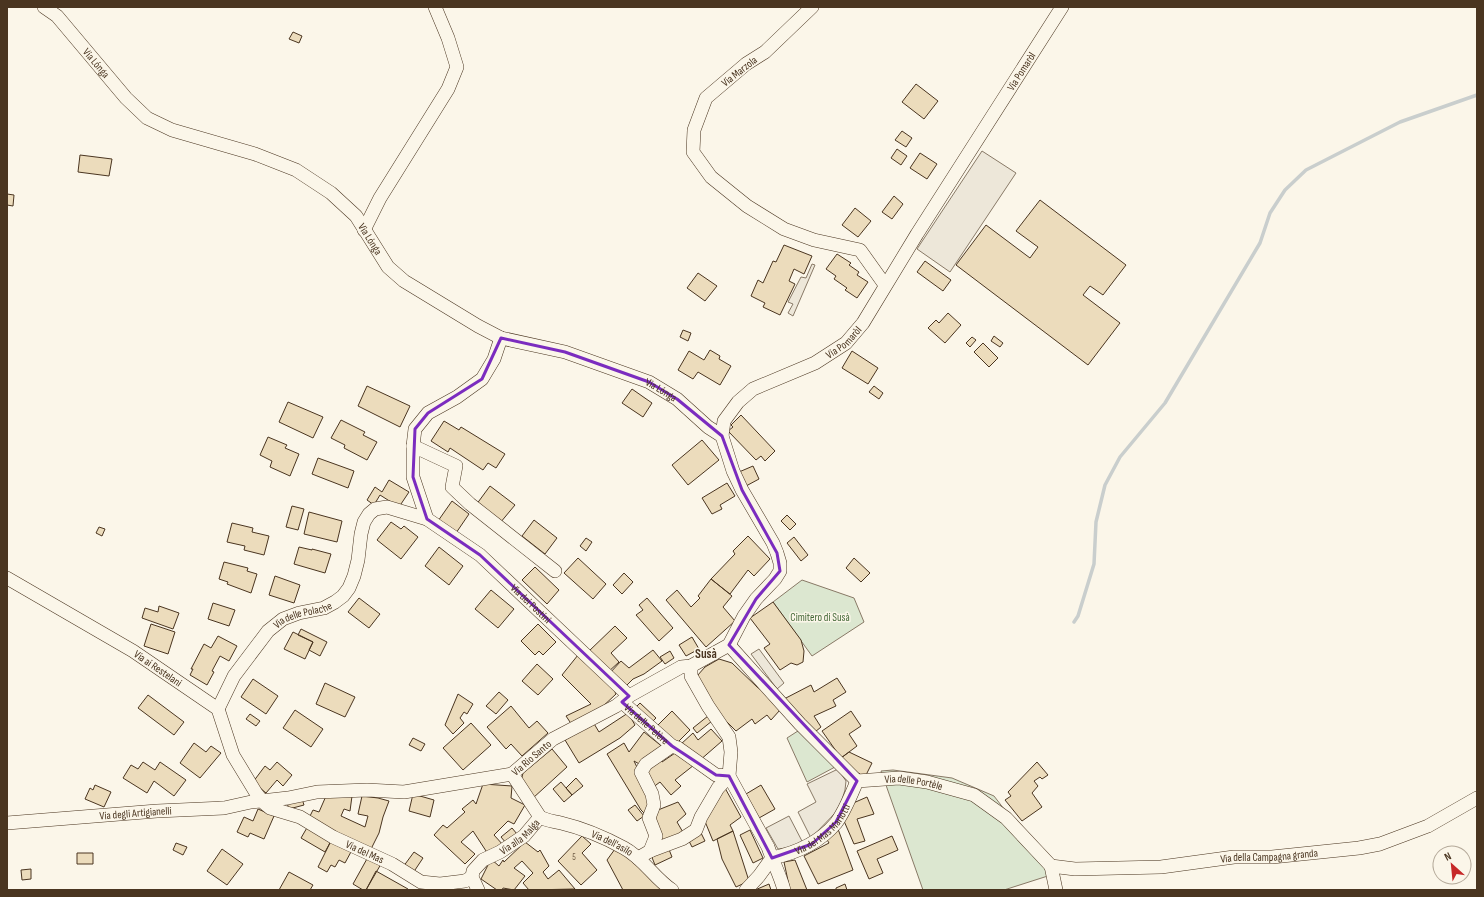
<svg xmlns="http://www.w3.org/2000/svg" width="1484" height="897" viewBox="0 0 1484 897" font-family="'Sofia Sans Condensed',sans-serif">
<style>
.green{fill:#dce7d0;stroke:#887966}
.parking{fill:#ede7d9;stroke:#887966}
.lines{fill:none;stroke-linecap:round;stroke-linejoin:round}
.stream{stroke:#c9cecd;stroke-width:3.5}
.building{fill:#ecdcbc;stroke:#4a3520}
.minor-casing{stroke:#4a3520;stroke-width:14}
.minor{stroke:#fbf6e9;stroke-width:13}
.marked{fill:none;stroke:#7b2cbf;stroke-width:3;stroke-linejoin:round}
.labels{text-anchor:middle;stroke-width:3;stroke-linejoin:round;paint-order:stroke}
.number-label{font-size:9px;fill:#725f47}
.street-label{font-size:11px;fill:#4a3520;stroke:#fbf6e9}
.park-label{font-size:11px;fill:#436837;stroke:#fbf6e9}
.quarter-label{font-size:13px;font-weight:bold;fill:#4a3520;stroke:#fbf6e9}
</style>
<rect width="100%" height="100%" fill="#fbf6e9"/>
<!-- green -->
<path class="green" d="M802,580L854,598L864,622L812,656L773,602Z
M801,729L835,767L807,782L787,738Z
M893,770L952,778L994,796L1054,874L1004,890H923L881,771Z"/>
<!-- parking -->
<path class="parking" d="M982,151L1016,173L950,272L917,249Z
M812,264L815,265L793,316L788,313L793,304L788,302L801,277L806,278Z
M759,649L784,683L777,689L751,654Z
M838,769L846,781L845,790L839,809L811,838L798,812L816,802L807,784Z
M789,816L803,843L793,847L778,849L766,828Z"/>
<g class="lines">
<!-- stream -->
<path class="stream" d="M1074,622L1078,616L1094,564L1096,522L1105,485L1120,457L1165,403L1260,243L1270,213L1285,190L1306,170L1400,122L1477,95"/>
</g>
<!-- building -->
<path class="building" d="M293,32L302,36L299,43L289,39Z
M916,84L938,101L924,119L902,102Z
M902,131L912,138L906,147L895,140Z
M897,149L907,156L901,165L891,158Z
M920,153L937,164L927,179L910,168Z
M80,155L112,159L109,176L78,172Z
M7,194L14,195L13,206L7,205Z
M894,196L903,204L892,219L882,212Z
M1040,200L1126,265L1103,295L1090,286L1083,295L1120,323L1088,365L956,265L986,225L1030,258L1038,247L1016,231Z
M855,208L871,221L858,237L842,225Z
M784,245L812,256L804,274L794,269L789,281L795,284L780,315L763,307L765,303L751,296L758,280L763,283L773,261L776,262Z
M837,254L851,263L849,265L859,272L857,275L868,282L857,298L845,290L847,288L834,279L836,276L826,269Z
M925,261L951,280L943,291L917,272Z
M698,273L717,286L705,301L687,288Z
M948,313L961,325L945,343L928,328L936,320L939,323Z
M683,330L691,333L688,341L680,337Z
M994,336L1003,343L1000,347L991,341Z
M972,337L976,340L970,347L966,343Z
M983,343L998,358L989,367L974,352Z
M710,350L720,356L719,359L731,366L720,385L698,372L693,379L678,370L689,351L704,360Z
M852,351L878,368L868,384L842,368Z
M367,386L410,406L400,427L358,406Z
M874,386L883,393L879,399L869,392Z
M632,389L652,403L643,417L622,403Z
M288,402L323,417L313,438L279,422Z
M741,415L775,451L765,461L761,456L756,460L728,431L733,427L731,425Z
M341,420L365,432L363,435L377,442L367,460L344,448L345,445L331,438Z
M444,421L459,430L461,427L505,454L496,468L488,463L483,470L450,448L448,452L431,441Z
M268,437L287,445L285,448L299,454L290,476L270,467L272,461L260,455Z
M702,440L719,460L688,485L672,465Z
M318,458L354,471L348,488L312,474Z
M753,466L759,479L746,486L739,472Z
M389,480L409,492L399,507L380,495L374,505L367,500L375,487L382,492Z
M727,483L735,496L720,505L722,509L712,514L702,498Z
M490,486L515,505L500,523L476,505Z
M452,501L469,514L456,533L438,521Z
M292,506L304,509L298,530L286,527Z
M309,512L342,521L337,542L304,534Z
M787,515L796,524L790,530L781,521Z
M534,520L557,538L545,554L522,536Z
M391,522L401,529L404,526L418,537L401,559L377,540Z
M232,523L253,528L252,532L269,536L264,555L244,550L245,546L227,542Z
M99,527L105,529L102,536L96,533Z
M748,536L770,559L754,576L748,570L730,594L711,579L735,554L733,551Z
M794,537L808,555L801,561L787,543Z
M586,538L592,542L586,551L580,546Z
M299,547L312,550V549L331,554L325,573L294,564Z
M439,547L463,566L449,585L425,566Z
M578,558L606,584L593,599L564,573Z
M854,558L870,573L861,582L846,568Z
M224,562L248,568L247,571L257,574L251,593L227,584L228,582L219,579Z
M535,567L559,590L547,604L522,580Z
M624,573L633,582L622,594L613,585Z
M275,576L300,585L294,603L269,595Z
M711,579L732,596L723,607L735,621L706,647L666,600L677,590L691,607L700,598L698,596Z
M491,590L514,609L498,628L475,609Z
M359,598L380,614L369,628L348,612Z
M647,598L673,628L659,641L636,615L643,610L639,605Z
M773,602L801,640L804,651L803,662L797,665L791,663L780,670L764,648L770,644L750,618Z
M213,603L235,610L229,626L208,619Z
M159,606L179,613L173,629L142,618L145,608L158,612Z
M151,624L175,632L168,654L144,646Z
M538,624L556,642L543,655L539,651L535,655L521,641Z
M615,626L627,638L611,653L619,662L607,673L588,652Z
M301,629L327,642L320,656L309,650L313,642L298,635Z
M293,632L313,642L305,659L284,649Z
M218,636L237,646L229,661L220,656L212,671L214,672L207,685L190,675L193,669H191L204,644L211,648Z
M692,637L699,649L686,656L679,645Z
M653,650L662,661L644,674L633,679L624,688L609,674L621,661L629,668Z
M670,651L674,658L665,664L660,657Z
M578,655L611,684L616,694L599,710L572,725L566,716L591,704L562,675Z
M719,659L732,663L757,687L768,695L780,710L771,720L767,715L755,724L752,719L736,731L717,712L697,676L705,667Z
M537,664L553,679L538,695L522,681Z
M837,678L846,692L833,700L836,706L814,716L821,727L815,732L784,699L811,685L814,692Z
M253,679L278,696L266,714L241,697Z
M325,683L355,697L345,717L316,704Z
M499,692L508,700L496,714L486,706Z
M458,694L473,704L467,714L464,712L460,718L464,723L453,734L445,725Z
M148,695L184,722L174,735L138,708Z
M640,703L656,718L650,724L634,709Z
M511,706L529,728L537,721L548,733L522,756L511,744L506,749L487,727Z
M295,710L323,729L311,747L283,728Z
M672,711L690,730L675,745L657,726Z
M851,711L861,726L849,734L857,746L841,758L822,731Z
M628,713L635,725L620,738L579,763L565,740L593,722L599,732Z
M250,714L260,721L256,726L246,719Z
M708,716L712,721L697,733L693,728Z
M471,723L491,745L463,770L443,748Z
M711,729L722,741L699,761L680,745L693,733L698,740Z
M644,732L664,748L641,765L634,761L649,792L650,811L644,813L641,810L607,754L624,743L629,752Z
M413,738L425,744L421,751L409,745Z
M194,743L206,752L211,746L221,753L200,778L180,763Z
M552,749L567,767L533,798L521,781L523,773Z
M678,751L694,765L675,780L681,786L671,795L660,782L652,788L644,773L661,759L662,762Z
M849,752L872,763L865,777L847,767L841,758Z
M143,762L155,770L160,762L186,780L174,796L154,781L147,793L123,778L131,765L138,769Z
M277,762L292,775L283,786L277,780L266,793L253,782L265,766L270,770Z
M1037,762L1048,775L1042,779L1040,777L1034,781L1038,786L1032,793L1042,807L1022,821L1005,800L1011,796L1008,792Z
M576,778L583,786L572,795L566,788Z
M561,782L572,795L564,802L553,789Z
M483,784L512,786L511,798L525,805L514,824L508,821L494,835L504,846L488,854L473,831L461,842L475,854L465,864L434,835L443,825L447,828L465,812L462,809L473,800L476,804Z
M95,785L111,792L104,807L85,799L90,788L93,790Z
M761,785L775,809L759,818L746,794Z
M725,788L741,817L730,825L733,831L713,841L704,819Z
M413,794L434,800L430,817L409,811Z
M326,796H352L350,811L344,809L341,816L365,827L368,816L358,814L362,796L378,798L389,801L383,817L379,833L370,851L308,820L313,810L319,812Z
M867,797L874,814L857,819L865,841L854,844L844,821L851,804Z
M302,799L304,805L289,809L287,803Z
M678,802L686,814L677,822L684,834L664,843L655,824L653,812Z
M635,805L644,816L637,821L628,810Z
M258,809L274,816L264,839L250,833L248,837L237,832L244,817L253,821Z
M308,826L332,839L325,852L301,838Z
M512,828L517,834L506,843L501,837Z
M838,829L853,870L818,884L804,856L829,843L826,838Z
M750,830L763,858L753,863L740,835Z
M733,831L749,881L736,887L722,859L717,839Z
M701,833L705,841L692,847L688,839Z
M582,836L591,844L582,853L597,870L581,885L558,861Z
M892,836L898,850L877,859L883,873L869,879L857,851Z
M332,839L352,850L345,863L339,860L335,867L331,865L327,872L318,867Z
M525,842L538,852L540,850L549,866L543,872L548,879L559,870L575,889L529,890L523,883L533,873L522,861L514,868L525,876L514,890L503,888L502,890H497L481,879L491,859L499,866L503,860L504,862Z
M176,843L187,847L183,855L173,850Z
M668,847L672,857L655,865L651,855Z
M222,849L243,864L227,885L207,871Z
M615,849L644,867L661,890H623L607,860Z
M414,852L423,858L413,873L403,867Z
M77,853H93V864H77Z
M368,857L381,864L366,890H363L353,884Z
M795,860L807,890H790L784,862Z
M31,869V879L22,880L21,870Z
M376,871L408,889V890H366Z
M289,872L313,885L310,890H279Z
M769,884L771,890H755Z
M845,884L847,890H836V888Z"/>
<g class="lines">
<!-- minor casing -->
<g class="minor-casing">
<g id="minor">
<path id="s1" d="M44,7L57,16L126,98L147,118L172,130L255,154L296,170L331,193L356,216L388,267L404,281L478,326L501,338L565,352L649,382L677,399L708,427L722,436"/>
<path d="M812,7L765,52L746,64L706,98L694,130L693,152L711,177L747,206L784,229L814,240L860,250L885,285"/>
<path d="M364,230L380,198L448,89L457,67L448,38L435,7"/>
<path d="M413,446L456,466L452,487L470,504L555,571"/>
<path d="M427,519L413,477V446L415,429L428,413L457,397L482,379L494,359L501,338"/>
<path id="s2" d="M7,578L133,651L218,709L233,755L256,793L265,804L270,808L300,817L333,837L392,864L421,882L440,884L465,881L472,877"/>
<path id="s3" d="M729,645L744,616L756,599L775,579L780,571V563L777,553L773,543L742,490L733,471L722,436L724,421L738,402L753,389L815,363L846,343L863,323L917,234L1062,7"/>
<path id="s4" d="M729,645L800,724L857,781L899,778L927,782L974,795L1006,818L1051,866"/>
<path d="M691,666V676L708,706L729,737L731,752L729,776L768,847C773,862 780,875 784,890"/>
<path id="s5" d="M622,702L672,746L678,748L716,775L729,776"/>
<path id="s6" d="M218,709L234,676L268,631L283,619L299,613L324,608L335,602L343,596L349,588L354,576L358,560L361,534L364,522L369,514L375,509L387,507L427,519L480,555L629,696"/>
<path id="s7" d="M540,817C547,821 553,821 561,823C582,828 604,837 624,848C643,858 654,878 672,890"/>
<path id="s8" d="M7,823L157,811L224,808L251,802L288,798L317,792L367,790L404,792L512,774L553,739L616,706L629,696L681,667L691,666L729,645"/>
<path d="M650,851L656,836L649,818L654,805L652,794L641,772L646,764L672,746"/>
<path d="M638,858L650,851L682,839L696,830L701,817L718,788L729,776"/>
<path id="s9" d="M772,858C796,853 820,842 836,823C845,811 851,795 857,781"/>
<path id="s10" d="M1051,866L1075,869L1161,867L1234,857H1272L1359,848L1380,844L1428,826L1477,798"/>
<path d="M1051,866L1056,890"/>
<path id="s11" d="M478,890L472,877L473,871L483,860L500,852L524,836L540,817L512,774"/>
<path d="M746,890L759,876L772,858"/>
</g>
</g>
<!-- minor -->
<use href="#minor" class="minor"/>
</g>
<!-- marked area -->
<path class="marked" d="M501,338L565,352L649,382L677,399L722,436L742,490L777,553L780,571L756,599L729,645L857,781L836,822L812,844L772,858L729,776L716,775L672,746L622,702L629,696L480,555L427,519L413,477L415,429L428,413L482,379Z"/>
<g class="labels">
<!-- number labels -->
<g class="number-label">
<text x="574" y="860">5</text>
</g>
<!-- street labels -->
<g class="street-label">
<text dy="4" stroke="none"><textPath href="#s1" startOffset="77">Via Lónga</textPath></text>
<text transform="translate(739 71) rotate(-38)" y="4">Via Marzola</text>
<text dy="4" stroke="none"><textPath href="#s3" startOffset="725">Via Pomaròl</textPath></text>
<text dy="4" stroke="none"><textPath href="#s1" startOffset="413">Via Lónga</textPath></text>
<text dy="4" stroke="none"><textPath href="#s3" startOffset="400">Via Pomaròl</textPath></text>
<text dy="4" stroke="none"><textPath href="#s1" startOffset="749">Via Lónga</textPath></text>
<text dy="4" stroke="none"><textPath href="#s6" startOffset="461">Via dei Postini</textPath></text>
<text dy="4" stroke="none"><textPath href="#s6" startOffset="132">Via delle Polache</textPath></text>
<text dy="4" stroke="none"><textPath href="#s2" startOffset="176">Via ai Restelani</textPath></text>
<text dy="4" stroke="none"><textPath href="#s5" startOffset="33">Via delle Pelère</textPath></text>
<text dy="4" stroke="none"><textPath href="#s8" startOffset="534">Via Rio Santo</textPath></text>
<text dy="4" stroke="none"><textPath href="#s4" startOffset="244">Via delle Portèle</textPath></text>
<text dy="4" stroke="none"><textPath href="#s8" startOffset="129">Via degli Artigianelli</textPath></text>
<text dy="4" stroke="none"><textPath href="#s9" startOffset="60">Via del Mas Mariotti</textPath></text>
<text dy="4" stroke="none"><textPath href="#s11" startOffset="79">Via alla Malga</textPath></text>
<text dy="4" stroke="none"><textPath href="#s7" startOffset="77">Via dell'asilo</textPath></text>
<text dy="4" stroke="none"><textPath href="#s2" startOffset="467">Via del Mas</textPath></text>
<text dy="4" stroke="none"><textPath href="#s10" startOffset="219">Via della Campagna granda</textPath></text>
</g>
<!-- park labels -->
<g class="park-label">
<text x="820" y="621">Cimitero di Susà</text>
</g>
<!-- quarter labels -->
<g class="quarter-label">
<text x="706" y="658">Susà</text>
</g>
</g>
<!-- border -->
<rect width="1484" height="897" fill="none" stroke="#4a3520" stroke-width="16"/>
<!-- north arrow -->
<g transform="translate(1452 865) rotate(333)"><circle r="19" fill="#fbf6e9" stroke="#b4a999"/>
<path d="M0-3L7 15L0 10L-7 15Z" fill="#c62828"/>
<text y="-6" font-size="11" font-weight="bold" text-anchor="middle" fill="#4a3520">N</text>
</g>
</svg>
